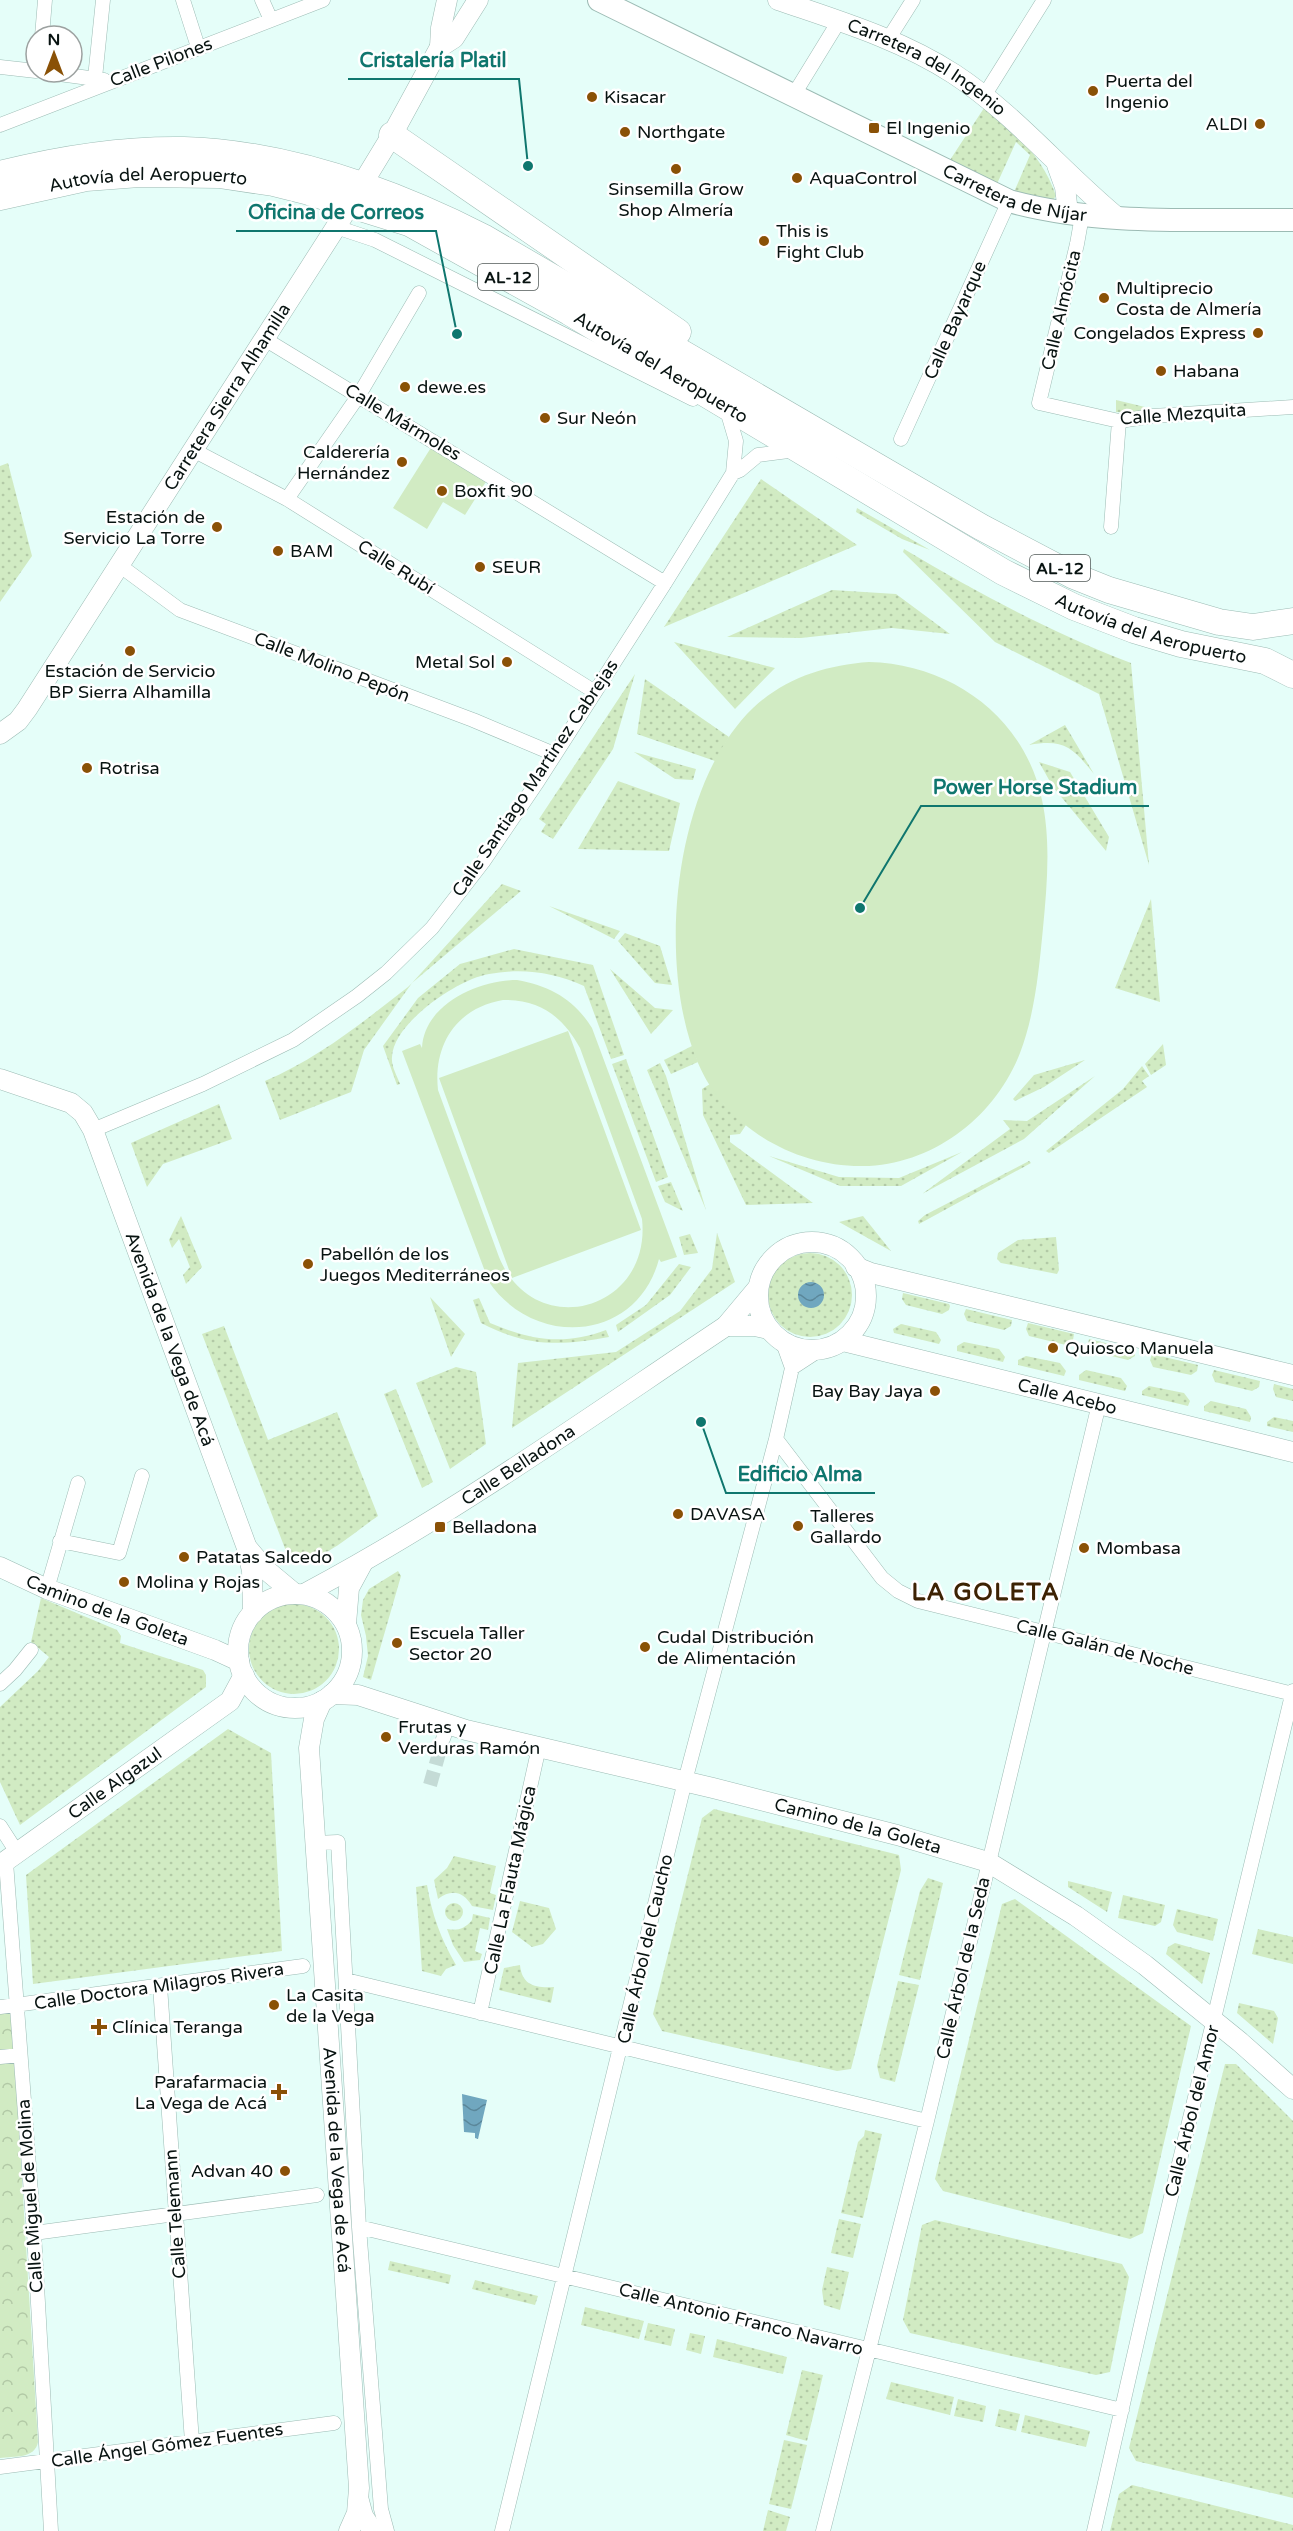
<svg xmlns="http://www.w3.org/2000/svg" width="1293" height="2531" viewBox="0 0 1293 2531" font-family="'Varela Round',sans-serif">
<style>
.grass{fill:url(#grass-dots)}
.park{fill:url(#park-crowns)}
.pitch{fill:#d1ebc3;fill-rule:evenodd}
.water{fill:url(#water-waves)}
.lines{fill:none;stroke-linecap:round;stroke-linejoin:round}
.street-tunnel{stroke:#c4dbd6;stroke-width:14;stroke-dasharray:14 7;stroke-linecap:butt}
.street-casing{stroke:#9cbbb4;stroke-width:15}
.secondary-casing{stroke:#9cbbb4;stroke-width:21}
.primary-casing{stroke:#9cbbb4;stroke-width:24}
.highway-casing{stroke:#9cbbb4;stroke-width:27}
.street{stroke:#fff;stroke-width:14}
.secondary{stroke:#fff;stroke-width:20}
.primary{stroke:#fff;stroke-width:22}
.highway{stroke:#fff;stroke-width:26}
.poi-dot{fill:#8a5106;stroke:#fff;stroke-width:2}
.labels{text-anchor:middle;stroke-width:5;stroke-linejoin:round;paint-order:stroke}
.shield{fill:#fff;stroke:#525a58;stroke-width:1.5}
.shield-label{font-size:16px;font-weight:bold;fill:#081311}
.street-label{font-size:18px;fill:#081311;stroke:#fff}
.poi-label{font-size:18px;fill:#081311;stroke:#fff;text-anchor:start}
.district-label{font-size:24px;font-weight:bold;letter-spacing:1.5px;fill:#3d2203;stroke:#fff}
.leader{fill:none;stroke:#0f766e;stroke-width:2}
.callout-dot{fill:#0f766e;stroke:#fff;stroke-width:2}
.callout-label{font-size:20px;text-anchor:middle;font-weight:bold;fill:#0f766e;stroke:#fff;stroke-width:5;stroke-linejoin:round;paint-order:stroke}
</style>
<defs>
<pattern id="grass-dots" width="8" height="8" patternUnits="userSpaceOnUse" patternTransform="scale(1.5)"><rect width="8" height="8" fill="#d1ebc3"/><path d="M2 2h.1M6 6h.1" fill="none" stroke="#b2c9a6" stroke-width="1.8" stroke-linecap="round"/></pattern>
<pattern id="park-crowns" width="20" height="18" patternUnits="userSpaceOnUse" patternTransform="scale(1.5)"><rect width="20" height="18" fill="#d1ebc3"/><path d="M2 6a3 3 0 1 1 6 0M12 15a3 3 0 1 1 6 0" fill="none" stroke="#b2c9a6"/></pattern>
<pattern id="water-waves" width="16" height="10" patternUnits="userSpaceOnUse" patternTransform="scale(1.5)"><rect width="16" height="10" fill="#70a7bf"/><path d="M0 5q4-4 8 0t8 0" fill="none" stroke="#5a879a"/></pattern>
</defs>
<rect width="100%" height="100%" fill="#e5fef9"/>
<!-- grass -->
<path class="grass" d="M984,108C1015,130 1044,159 1056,196L1051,202L1014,192L1030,155L1016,142L996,186L950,160Z
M1116,400L1145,407V414L1116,412Z
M8,463L32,556L0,602V466Z
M761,479L857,545L664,627Z
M857,508L930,550L902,539L856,512Z
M904,549C978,593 1050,632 1131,663L1149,865L1099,694L995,642L903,552Z
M832,590L896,594L950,634L892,628L801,638L727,637Z
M674,642L775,668L735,709Z
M635,674L613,749L553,839L541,832L546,824L539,819Z
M645,679L729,737L715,761L637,734Z
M1065,725L1094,774C1072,747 1064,739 1029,745Z
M634,752L696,769L693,780L675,779Z
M1039,762L1070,772L1109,837L1106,851L1053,787Z
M618,781L680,803L669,851L578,849Z
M502,884L521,891L412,983L364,1050L351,1092L280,1120L265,1081C319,1058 363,1022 408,987L412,983Z
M1151,899L1160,1002L1115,988Z
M549,906L620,931L614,939Z
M625,933L660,946L672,985L655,983L618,941Z
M514,949L593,965L624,1055L611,1059L584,986C553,972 522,968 489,974C458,979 393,1023 392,1057C391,1066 397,1076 400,1084L397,1085L383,1046L418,998L460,964Z
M610,969L655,1008L673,1010L651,1034Z
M1163,1044L1166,1065L1151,1075L1145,1064Z
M692,1046L698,1062L671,1074L664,1060Z
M626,1059L668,1177L656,1182L612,1064Z
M1085,1060L1044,1087L1015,1101L1013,1099L1034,1075Z
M660,1063L666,1076L706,1210L647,1070Z
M1142,1066L1149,1076L1142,1081L1147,1087L1049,1153L1046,1151L1123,1089Z
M1095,1076L1024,1139L922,1194L1010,1129L1003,1120L1027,1121Z
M710,1084L724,1104L746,1125L740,1134L730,1135V1142L813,1203L746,1205L703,1115L702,1089Z
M219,1104L232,1139L163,1164L147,1187L131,1143Z
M962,1152L901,1186H840L769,1156L839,1177L899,1178Z
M1029,1161L1031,1163L919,1224L918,1221L925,1215Z
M671,1182L683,1211L665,1202L658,1186Z
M181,1216L202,1267L186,1284L183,1275L190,1267L179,1239L172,1248L169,1240Z
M863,1216L891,1251L839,1222Z
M717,1233L735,1282L512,1428L518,1363L616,1352L680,1311L712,1269Z
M690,1234L698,1253L684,1255L679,1237Z
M1056,1237L1059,1270L1057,1274L1001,1263L997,1259L998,1253L1018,1240Z
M768 1295a42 42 0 1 1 84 0a42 42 0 1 1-84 0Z
M679,1264L691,1267L670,1295L618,1332L616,1325L646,1305Z
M903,1293L949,1304L950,1306L949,1310L942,1314L906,1305L902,1299Z
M430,1297L465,1334L451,1357Z
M479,1298L490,1323C530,1340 564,1346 606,1330L609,1337C559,1346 528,1347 481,1323L473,1300Z
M966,1309L1012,1320L1011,1326L1004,1330L967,1321L964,1314Z
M1028,1323L1074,1334L1073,1340L1066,1345L1029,1336L1026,1329Z
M901,1324L936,1332L941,1340L939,1344L894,1333L893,1329Z
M224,1326L268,1440L337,1412L378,1516C360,1528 329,1556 308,1559C299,1560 292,1555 286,1551L202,1334Z
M1089,1339L1135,1350V1356L1128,1360L1091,1351L1088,1344Z
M964,1342L999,1349L1005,1357L1003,1362L957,1351V1346Z
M1152,1354L1198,1365L1197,1371L1191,1375L1153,1367L1150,1360Z
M1026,1356L1060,1363L1066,1371L1064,1376L1018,1365V1360Z
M456,1367L476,1372L486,1444L450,1469L416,1383Z
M1086,1370L1121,1378L1127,1386L1125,1391L1079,1380V1375Z
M1214,1370L1260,1381L1259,1387L1252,1391L1215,1382L1212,1375Z
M1274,1384L1293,1389V1401L1276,1397L1273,1389Z
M1149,1386L1184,1393L1190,1401L1188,1406L1142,1395V1391Z
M396,1389L433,1482L422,1488L384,1394Z
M1211,1401L1246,1409L1251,1417L1250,1422L1204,1411V1406Z
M1274,1417L1293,1421V1432L1267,1426V1422Z
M398,1571L401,1576L371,1680L363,1677L368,1656L366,1636L361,1615L363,1600L369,1589Z
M41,1598L117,1630L121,1636L120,1643L203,1670L206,1675V1687L20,1825L0,1782V1707L38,1671L49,1657L31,1642Z
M249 1649a45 45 0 1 1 90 0a45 45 0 1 1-90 0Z
M228,1729L271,1753L282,1951L33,1984L26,1875Z
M714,1809L899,1855L901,1870L851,2069L837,2071L662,2031L653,2014L702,1818Z
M454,1856L496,1866L490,1893L496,1895L493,1910L472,1906C463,1891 451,1889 438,1899L434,1880L447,1868Z
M928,1878L943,1883L920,1980L899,1975L920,1891Z
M1068,1881L1112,1892L1107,1912L1068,1887Z
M427,1885C432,1915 441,1939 456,1965L446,1969L441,1976L422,1971L416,1887Z
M1123,1895L1165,1905L1161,1922L1155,1926L1118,1918Z
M1015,1899L1191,2026L1143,2233L1130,2239L943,2191L935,2179L1002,1904Z
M520,1901L549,1908L556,1929L543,1944L532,1947L512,1932Z
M445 1912a9 9 0 1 1 18 0a9 9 0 1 1-18 0Z
M1177,1909L1218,1919L1213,1941L1177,1932L1173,1925Z
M473,1914L490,1918L488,1930L480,1928L475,1951L482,1954L480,1960L464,1962L453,1945L447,1929C457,1931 465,1929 472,1920Z
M1258,1929L1293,1937V1964L1252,1954Z
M1175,1943L1210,1953L1202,1984L1166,1954L1168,1947Z
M520,1965C522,1986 536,1988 554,1987L551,2003L499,1990L504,1968Z
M898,1981L919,1985L895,2082L880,2078L877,2066Z
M1239,2003L1274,2011L1278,2018L1273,2044L1237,2013Z
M1225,2064H1236L1293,2121V2498L1136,2461L1129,2448Z
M865,2130L882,2134L863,2218L841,2213L858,2142L864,2136Z
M839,2219L861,2224L853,2258L831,2253Z
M935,2220L1122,2264L1129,2277L1110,2372L1096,2375L910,2333L903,2320L922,2225Z
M390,2261L451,2275L449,2284L388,2270Z
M827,2267L849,2272L840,2310L824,2305L822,2290Z
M475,2280L538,2296L535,2305L472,2289Z
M585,2307L644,2321L639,2339L581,2325Z
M648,2323L675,2329L671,2346L644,2340Z
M690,2333L705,2336L701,2354L686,2350Z
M717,2339L787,2357L783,2374L713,2357Z
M802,2370L823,2375L807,2441L786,2435Z
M891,2382L954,2397L950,2415L886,2399Z
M958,2399L986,2406L983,2422L954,2416Z
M999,2409L1020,2414L1016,2431L995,2426Z
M1025,2415L1090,2431L1086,2447L1021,2432Z
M784,2440L807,2445L791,2509L769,2504Z
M1132,2485L1293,2525V2531H1110L1119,2494Z
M768,2510L790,2517L786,2531H763Z"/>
<!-- park -->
<path class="park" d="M0,2012H9L12,2016L38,2442C35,2459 14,2456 0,2458Z"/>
<!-- pitch -->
<path class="pitch" d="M432,446L487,480L465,515L443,502L427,529L393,508Z
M869,662C951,664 1025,717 1042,800C1051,841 1047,887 1043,928C1039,969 1035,1014 1020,1053C995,1117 933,1165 863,1166C795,1167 725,1127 698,1063C656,964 673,785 753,708C785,678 826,665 869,662Z
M517,980C550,986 574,999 592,1028L677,1257L661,1262L659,1259C637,1342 535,1349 489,1282L402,1051L420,1044L422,1048C424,1004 479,980 517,980ZM503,1000C540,999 563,1017 580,1048L642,1219C652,1311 534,1343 499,1257L438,1090C433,1044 457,1008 503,1000Z
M568,1031L641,1230L512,1278L439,1078Z"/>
<!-- water -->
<path class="water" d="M798 1295a13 13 0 1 1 26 0a13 13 0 1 1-26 0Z
M462,2094L487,2100L478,2139L475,2138V2133L464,2132Z"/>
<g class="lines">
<!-- street-tunnel -->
<path class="street-tunnel" d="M430,1785L443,1739"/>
<!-- street casing -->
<g class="street-casing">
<path id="street" d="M183,0L198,47
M262,0L271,20
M42,36L45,0
M889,38L913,0
M0,67L36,71
M44,72L104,80
M95,78L103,0
M793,96L839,21
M984,96L1044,0
M0,125L323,0
M1082,216L1077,244L1039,403L1119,421L1153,416L1293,407
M336,227L375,240L693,399
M263,338L665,583
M901,439L1009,201
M193,450L287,499L595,692
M733,473L740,470L758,455L796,450
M287,499L359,395L419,293
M1111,527L1119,421
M119,565L180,610L473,720L554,754
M93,1130L203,1084L293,1040L357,996L386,973L432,928L483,862L538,781L665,583L733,473L736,441L726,407
M783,1343L792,1368L818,1351
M776,1439L882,1578L898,1591L918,1601L1293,1694
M60,1541L119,1553L142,1476
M47,1589L78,1483
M0,1684L15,1670L31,1650
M443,1739L448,1725
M0,1826L18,1854
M315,1843L338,1842L359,2227L381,2509L387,2531
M6,1862L34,2233L51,2531
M346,1980L927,2121
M160,1986L192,2442
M0,2007L303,1966
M480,2013L539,1747
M0,2057L20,2055
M359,2227L1122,2410
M34,2233L317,2195
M0,2467L334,2423
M502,2531L685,1781L776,1439L792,1368
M823,2531L927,2121L1099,1404
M1094,2531L1156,2259L1293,1691"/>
</g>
<!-- secondary casing -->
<g class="secondary-casing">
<g id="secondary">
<path id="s1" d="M778,0C839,21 900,39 954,74C1015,114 1062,172 1118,218"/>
<path d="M440,47L441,28L447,0"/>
<path d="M1057,165L1065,187L1068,213"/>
<path id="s2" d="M0,734L18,721L27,709L336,227L392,135L440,47L454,38L478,0"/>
<path id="s3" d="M0,1079L71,1103L83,1113L93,1130L247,1548L252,1571L253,1613"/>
<circle cx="812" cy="1296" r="54"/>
<path d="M856,1267L871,1273L1293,1375"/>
<path d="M726,1326H755L768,1329"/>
<path id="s4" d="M843,1341L1293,1452"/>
<path d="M249,1550L265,1569L295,1594"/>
<path id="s5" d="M0,1567L47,1589L215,1650L239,1661"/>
<path id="s6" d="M304,1594C451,1516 588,1418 726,1326L757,1289"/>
<circle cx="295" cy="1651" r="57"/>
<path d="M346,1624L349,1588L362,1564"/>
<path id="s7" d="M332,1694L358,1695L466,1730L713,1788L897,1835L988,1862L1076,1916L1145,1965L1240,2042L1293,2089"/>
<path id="s8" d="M322,1701L314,1719L309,1748L359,2488L357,2513L349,2531"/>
<path id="s9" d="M0,1865L230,1701L244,1675"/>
<path d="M359,2501L363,2516L373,2531"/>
</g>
</g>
<!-- primary casing -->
<g class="primary-casing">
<g id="primary">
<path id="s10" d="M599,0L1009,201C1099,226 1200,219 1293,220"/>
</g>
</g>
<!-- highway casing -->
<g class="highway-casing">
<g id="highway">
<path d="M392,135L678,332"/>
<path d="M0,174C59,159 123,149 184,150C288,153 392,191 483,237L981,527L1074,576L1109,590L1219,622L1253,627L1293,621"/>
<path id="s11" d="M0,197L86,178L139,174L219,175L273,183L309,192L409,223L569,312L1003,572L1074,607L1134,630L1181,644L1265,661L1293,675"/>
</g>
</g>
<!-- street -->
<use href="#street" class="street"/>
<!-- secondary -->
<use href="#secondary" class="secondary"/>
<!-- primary -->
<use href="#primary" class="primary"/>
<!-- highway -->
<use href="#highway" class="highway"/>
</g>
<!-- markers -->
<g class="poi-dot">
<circle cx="1093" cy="91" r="6"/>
<circle cx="592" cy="97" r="6"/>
<circle cx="1260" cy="124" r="6"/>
<rect x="868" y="122" width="12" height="12" rx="3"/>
<circle cx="625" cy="132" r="6"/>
<circle cx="676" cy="169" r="6"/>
<circle cx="797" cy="178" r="6"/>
<circle cx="764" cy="241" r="6"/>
<circle cx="1104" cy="298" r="6"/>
<circle cx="1258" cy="333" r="6"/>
<circle cx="1161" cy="371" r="6"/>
<circle cx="405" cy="387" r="6"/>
<circle cx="545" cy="418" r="6"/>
<circle cx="402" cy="462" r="6"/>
<circle cx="442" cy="491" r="6"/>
<circle cx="217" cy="527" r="6"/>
<circle cx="278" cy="551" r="6"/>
<circle cx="480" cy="567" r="6"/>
<circle cx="130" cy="651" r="6"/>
<circle cx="507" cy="662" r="6"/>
<circle cx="87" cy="768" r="6"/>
<circle cx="308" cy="1264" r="6"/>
<circle cx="1053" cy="1348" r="6"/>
<circle cx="935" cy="1391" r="6"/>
<circle cx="678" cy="1514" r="6"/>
<circle cx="798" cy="1526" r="6"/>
<rect x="434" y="1521" width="12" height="12" rx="3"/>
<circle cx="1084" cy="1548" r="6"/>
<circle cx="184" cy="1557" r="6"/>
<circle cx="124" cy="1582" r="6"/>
<circle cx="397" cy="1643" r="6"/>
<circle cx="645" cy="1647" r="6"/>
<circle cx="386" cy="1737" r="6"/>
<circle cx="274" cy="2005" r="6"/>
<path d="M96 2018h6v6h6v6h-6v6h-6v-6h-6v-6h6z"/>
<path d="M276 2083h6v6h6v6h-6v6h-6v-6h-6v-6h6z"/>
<circle cx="285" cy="2171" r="6"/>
</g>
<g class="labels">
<!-- shield labels -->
<g class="shield">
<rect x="478" y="264" width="60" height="26" rx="4.5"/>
<rect x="1030" y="555" width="60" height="26" rx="4.5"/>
</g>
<g class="shield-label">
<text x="508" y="283">AL-12</text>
<text x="1060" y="574">AL-12</text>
</g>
<!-- street labels -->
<g class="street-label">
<text transform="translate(161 62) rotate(-21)" y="6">Calle Pilones</text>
<text dy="6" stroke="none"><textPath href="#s1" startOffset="164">Carretera del Ingenio</textPath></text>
<text dy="6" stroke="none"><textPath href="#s11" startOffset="150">Autovía del Aeropuerto</textPath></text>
<text dy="6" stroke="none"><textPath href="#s10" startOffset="460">Carretera de Níjar</textPath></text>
<text transform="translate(1061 310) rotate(-77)" y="6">Calle Almócita</text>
<text transform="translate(955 320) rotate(-66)" y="6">Calle Bayarque</text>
<text dy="6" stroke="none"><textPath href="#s11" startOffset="708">Autovía del Aeropuerto</textPath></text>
<text dy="6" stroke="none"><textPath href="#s2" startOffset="408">Carretera Sierra Alhamilla</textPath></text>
<text transform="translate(1183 414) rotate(-4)" y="6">Calle Mezquita</text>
<text transform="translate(403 422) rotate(31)" y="6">Calle Mármoles</text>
<text transform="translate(396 567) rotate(32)" y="6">Calle Rubí</text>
<text dy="6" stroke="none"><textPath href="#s11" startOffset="1266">Autovía del Aeropuerto</textPath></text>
<text transform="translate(332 667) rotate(21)" y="6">Calle Molino Pepón</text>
<text transform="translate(535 778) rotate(-56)" y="6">Calle Santiago Martinez Cabrejas</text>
<text dy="6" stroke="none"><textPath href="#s3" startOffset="333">Avenida de la Vega de Acá</textPath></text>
<text dy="6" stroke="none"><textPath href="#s4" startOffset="231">Calle Acebo</textPath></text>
<text dy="6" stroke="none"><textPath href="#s6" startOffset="250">Calle Belladona</textPath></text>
<text dy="6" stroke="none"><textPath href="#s5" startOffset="116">Camino de la Goleta</textPath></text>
<text transform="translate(1105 1647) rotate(14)" y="6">Calle Galán de Noche</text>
<text dy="6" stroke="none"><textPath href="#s9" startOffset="141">Calle Algazul</textPath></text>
<text dy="6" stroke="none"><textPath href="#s7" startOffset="543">Camino de la Goleta</textPath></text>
<text transform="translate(510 1880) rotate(-78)" y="6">Calle La Flauta Mágica</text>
<text transform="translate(645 1949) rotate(-77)" y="6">Calle Árbol del Caucho</text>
<text transform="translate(963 1968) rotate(-77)" y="6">Calle Árbol de la Seda</text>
<text transform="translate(159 1986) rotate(-8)" y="6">Calle Doctora Milagros Rivera</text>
<text transform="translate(1192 2111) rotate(-76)" y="6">Calle Árbol del Amor</text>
<text dy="6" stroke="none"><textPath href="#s8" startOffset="462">Avenida de la Vega de Acá</textPath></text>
<text transform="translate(30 2196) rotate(-94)" y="6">Calle Miguel de Molina</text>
<text transform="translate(175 2214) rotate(-94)" y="6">Calle Telemann</text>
<text transform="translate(741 2319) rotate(14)" y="6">Calle Antonio Franco Navarro</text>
<text transform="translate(167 2445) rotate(-8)" y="6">Calle Ángel Gómez Fuentes</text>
</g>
<!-- poi labels -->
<g class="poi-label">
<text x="1105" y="87">Puerta del<tspan x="1105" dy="21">Ingenio</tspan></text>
<text x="604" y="103">Kisacar</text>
<text x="1248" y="130" text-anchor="end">ALDI</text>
<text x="886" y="134">El Ingenio</text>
<text x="637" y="138">Northgate</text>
<text x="809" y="184">AquaControl</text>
<text x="676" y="195" text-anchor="middle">Sinsemilla Grow<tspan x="676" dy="21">Shop Almería</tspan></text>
<text x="776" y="237">This is<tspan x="776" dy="21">Fight Club</tspan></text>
<text x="1116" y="294">Multiprecio<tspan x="1116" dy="21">Costa de Almería</tspan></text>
<text x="1246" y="339" text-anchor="end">Congelados Express</text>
<text x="1173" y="377">Habana</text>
<text x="417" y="393">dewe.es</text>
<text x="557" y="424">Sur Neón</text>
<text x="390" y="458" text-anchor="end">Calderería<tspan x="390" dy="21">Hernández</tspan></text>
<text x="454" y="497">Boxfit 90</text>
<text x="205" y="523" text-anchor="end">Estación de<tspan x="205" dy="21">Servicio La Torre</tspan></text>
<text x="290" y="557">BAM</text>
<text x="492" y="573">SEUR</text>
<text x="495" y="668" text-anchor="end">Metal Sol</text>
<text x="130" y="677" text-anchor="middle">Estación de Servicio<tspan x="130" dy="21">BP Sierra Alhamilla</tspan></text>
<text x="99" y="774">Rotrisa</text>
<text x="320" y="1260">Pabellón de los<tspan x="320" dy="21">Juegos Mediterráneos</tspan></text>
<text x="1065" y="1354">Quiosco Manuela</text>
<text x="923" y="1397" text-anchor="end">Bay Bay Jaya</text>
<text x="690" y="1520">DAVASA</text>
<text x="810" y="1522">Talleres<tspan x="810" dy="21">Gallardo</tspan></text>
<text x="452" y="1533">Belladona</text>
<text x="1096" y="1554">Mombasa</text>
<text x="196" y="1563">Patatas Salcedo</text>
<text x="136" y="1588">Molina y Rojas</text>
<text x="409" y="1639">Escuela Taller<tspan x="409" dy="21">Sector 20</tspan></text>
<text x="657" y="1643">Cudal Distribución<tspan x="657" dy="21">de Alimentación</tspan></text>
<text x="398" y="1733">Frutas y<tspan x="398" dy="21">Verduras Ramón</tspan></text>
<text x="286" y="2001">La Casita<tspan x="286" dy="21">de la Vega</tspan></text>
<text x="112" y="2033">Clínica Teranga</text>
<text x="267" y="2088" text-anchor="end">Parafarmacia<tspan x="267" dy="21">La Vega de Acá</tspan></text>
<text x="273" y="2177" text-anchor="end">Advan 40</text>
</g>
<!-- district labels -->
<g class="district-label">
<text x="986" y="1600">LA GOLETA</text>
</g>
</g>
<!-- callouts -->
<path class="leader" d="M528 166L519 79H348M457 334L436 231H236M860 908L921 806H1149M701 1422L726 1493H875"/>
<g class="callout-dot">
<circle cx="528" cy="166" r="6"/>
<circle cx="457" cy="334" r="6"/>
<circle cx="860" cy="908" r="6"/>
<circle cx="701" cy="1422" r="6"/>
</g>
<g class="callout-label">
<text x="433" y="67">Cristalería Platil</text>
<text x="336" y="219">Oficina de Correos</text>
<text x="1035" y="794">Power Horse Stadium</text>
<text x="800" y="1481">Edificio Alma</text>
</g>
<!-- north arrow -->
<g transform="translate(54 54)"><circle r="28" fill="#ffffff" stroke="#9ca1a0" stroke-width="1.5"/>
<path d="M0-4.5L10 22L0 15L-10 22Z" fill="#8a5106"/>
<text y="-9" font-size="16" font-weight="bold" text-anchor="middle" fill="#081311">N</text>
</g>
</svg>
